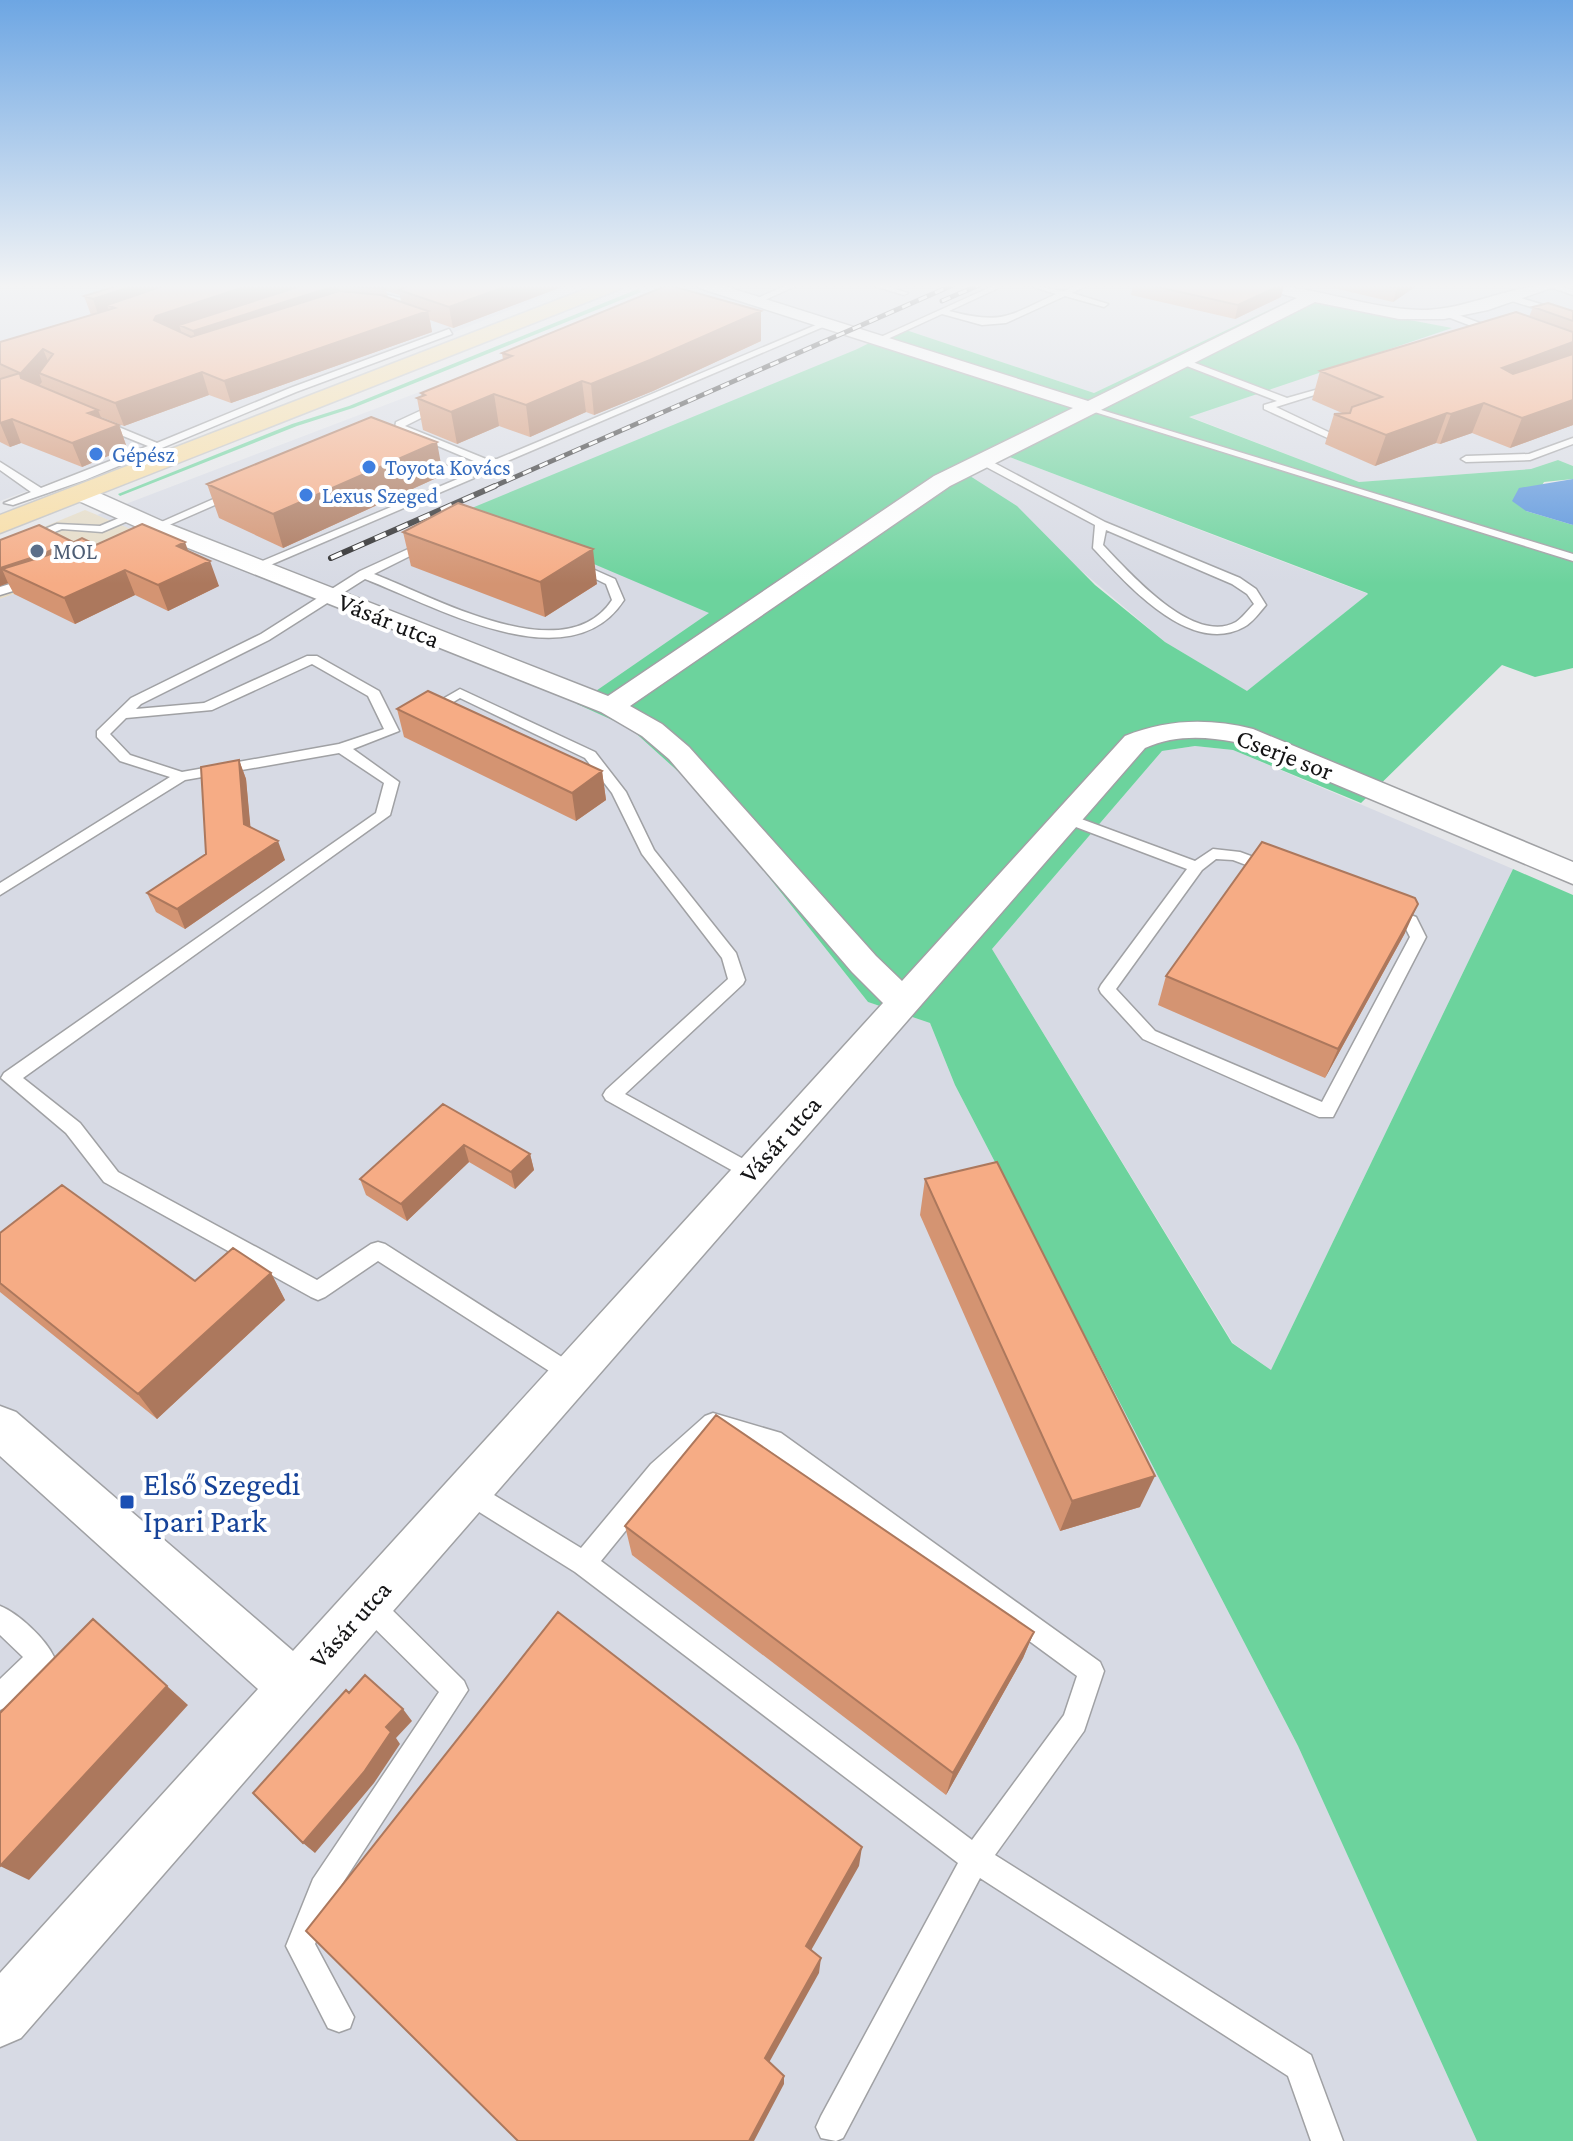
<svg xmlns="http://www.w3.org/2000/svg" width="1573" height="2141" viewBox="0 0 1573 2141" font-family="'Crimson Pro',serif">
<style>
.commercial{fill:#e5dcc7}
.built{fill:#d7dae4}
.green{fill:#6cd39d;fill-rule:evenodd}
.water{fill:#5692dc}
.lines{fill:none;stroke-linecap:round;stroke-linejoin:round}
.lane-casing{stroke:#a0a1a4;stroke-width:3}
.street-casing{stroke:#a0a1a4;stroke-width:3}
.primary-casing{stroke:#c2c2c2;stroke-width:3}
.lane{fill:#fff;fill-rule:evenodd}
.street{fill:#fff;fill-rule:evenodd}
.primary{fill:#f8dda3;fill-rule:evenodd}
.rail-far1-casing{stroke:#2f2f30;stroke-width:5}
.rail-casing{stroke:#2f2f30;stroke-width:6}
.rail-far1{stroke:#fff;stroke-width:3;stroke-dasharray:9;stroke-linecap:butt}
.rail{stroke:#fff;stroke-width:4;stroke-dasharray:12;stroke-linecap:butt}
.wall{fill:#d49472;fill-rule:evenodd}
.shaded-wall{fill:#ac785d}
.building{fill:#f6ac85;stroke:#ac785d;stroke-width:2}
.shop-dot{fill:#3f7fe0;stroke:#fff;stroke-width:3}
.service-dot{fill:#5c6f8a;stroke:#fff;stroke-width:3}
.transit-dot{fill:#1a4fb4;stroke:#fff;stroke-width:3}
.labels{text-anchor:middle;stroke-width:8;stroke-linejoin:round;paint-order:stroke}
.far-shop-label{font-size:22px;fill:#366cbe;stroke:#fff;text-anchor:start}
.far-service-label{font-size:22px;fill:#4e5e75;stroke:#fff;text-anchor:start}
.street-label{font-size:26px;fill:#141415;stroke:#fff}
.near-transit-label{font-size:32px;fill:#164399;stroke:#fff;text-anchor:start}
</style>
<rect width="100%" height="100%" fill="#e5e6e9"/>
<!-- commercial -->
<path class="commercial" d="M85,510L146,535L41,584L0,599V545Z"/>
<!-- built -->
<path class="built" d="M0,285H572L447,335L0,501Z
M693,285H1573V466L1558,460L1532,469L1359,482L1188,416L1450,328L1294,298L1094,393L900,328L855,350L710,614L578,704L630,728L703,794L868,1002L930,1023L955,1085L1298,1746L1477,2141H0V599L41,584L145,535L97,515L582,330Z
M1007,456L1205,532L1368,594L1248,692L1165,642L969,475Z
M1195,746L1233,750L1513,869L1271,1370L1233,1343L992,949L1162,751Z"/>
<!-- green -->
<path class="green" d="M638,289L641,292L353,408L297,426L120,496L118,494L292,424L349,406Z
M1294,298L1452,328L1189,417L1359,482L1531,469L1558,460L1573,466V479L1544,482L1526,511L1573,525V668L1535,677L1502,665L1361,803L1233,750L1195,746L1162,751L992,949L1232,1343L1271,1370L1513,869L1573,895V2141H1477L1298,1746L955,1085L930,1023L868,1002L703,794L630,728L577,704L709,613L467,510L855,350L900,328L1094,393ZM1007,456L1367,593L1368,594L1247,691L1165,642L1095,585L1017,506L970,476Z"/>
<!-- water -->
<path class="water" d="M1573,479V525L1526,511L1512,501L1519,488Z"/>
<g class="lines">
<!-- lane casing -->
<g class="lane-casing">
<path id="lane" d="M787,285H798L758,303L751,301Z
M871,285H883L908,293L904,295Z
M995,285H1005L949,311C1003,325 1008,316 1056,294L1027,285L1064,291L1078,285H1088L1072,293L1108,304L1104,307L1065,296L1006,323L982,325L942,314L881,342L874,340Z
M1544,285H1556L1573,290V295Z
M366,290L405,299L406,301L402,304L363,294Z
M1508,294L1573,314V320L1505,299Z
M1448,311L1501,331L1502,333L1495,335L1445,316Z
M823,322L830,324L498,465L481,464L395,428L396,422L437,403H443V407L405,426L486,459H497Z
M449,329L452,334L296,392L85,480L13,505L4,503L31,492L0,470V462L41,488L148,446L96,425V421H104L157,443L290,388Z
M1182,358L1287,398L1340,383V387L1276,407L1341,438L1332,440L1264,409V405L1277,401L1179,363Z
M1085,405L1573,554V561L1085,409Z
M1573,438V444L1530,460L1466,462L1461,459L1466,456L1529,454Z
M415,455H423L474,478L261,569H253V565L460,478L415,459Z
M977,458H985L1105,522L1240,578L1256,589L1266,605C1260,612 1252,623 1244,627C1190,657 1126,583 1093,548L1095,525L977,462ZM1106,530L1232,584L1247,594L1254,604C1248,610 1242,618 1236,622C1193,646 1129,572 1103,545Z
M236,489L241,492L240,494L160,529L150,527Z
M131,513L137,516L135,518L102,532L62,529L0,554V547L57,524L100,526Z
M430,539L436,542L434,544L374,574C432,596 565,672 612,600L606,584L571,567V563H579L615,579L624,600C570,684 433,605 365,579L269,640L141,704L136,709L204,703L307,656H317L379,691L399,731L353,749L399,782L390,815L23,1078L80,1123L118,1172L317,1280L371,1244L378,1242L385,1244L579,1368L582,1375L579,1382L571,1385L378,1261L325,1297L318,1300L311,1297L104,1182L66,1133L1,1078L4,1073L376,813L384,783L339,753L185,780L0,895V883L170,777L120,761L97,737V731L131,698L261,634L360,571ZM312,664L368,696L384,729L339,744L182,772L130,755L110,734L126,718L212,710Z
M32,577L36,578V584L0,595V587Z
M460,689L595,752L626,792L654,850L736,953L745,980L743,984L625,1094L758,1167L761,1172L758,1177H744L606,1100L603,1095L606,1090L728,979L722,958L642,854L612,793L585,758L460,698L432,715H422L420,712Z
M1065,813L1195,861L1213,849L1240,852L1416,917L1426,937L1333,1117H1319L1143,1039L1101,993L1099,989L1101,985L1187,869L1060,821L1058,818ZM1216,859L1233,860L1395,921L1404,925L1410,937L1322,1102L1155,1031L1116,989L1202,870Z
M713,1413L781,1433L1100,1662L1104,1671L1084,1731L995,1855L1311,2055L1343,2141H1311L1288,2076L980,1878L843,2138L836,2141L821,2138L816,2127L821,2116L958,1863L575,1572L460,1500L456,1492L460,1484L468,1481L476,1484L581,1548L651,1464L705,1416ZM717,1434L767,1449L1077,1676L1064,1715L972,1840L601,1561L667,1480Z
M368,1592L377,1595L464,1681L468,1690L333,1898L315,1944L354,2017L350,2028L339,2032L328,2028L286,1946L313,1879L439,1692L359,1613L356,1604L359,1595Z
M0,1606C18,1613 46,1639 54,1657C46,1676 19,1702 0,1710V1679L23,1657L0,1635Z"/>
</g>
<!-- street casing -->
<g class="street-casing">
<path id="street" d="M697,285H721L1088,401L1297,298L1260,288L1258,285C1314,285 1365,309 1421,310C1468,310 1508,285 1553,285L1551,288L1488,310L1444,319H1399L1315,302L950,486L630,706L662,724L689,747L876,956L902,981L1125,736C1167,719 1209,718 1253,729L1573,862V884L1235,742C1204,736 1174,735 1145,748L21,2038L0,2047V1973L258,1689L0,1456V1406L16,1412L293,1651L883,1003L852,972L669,759L642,736L601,712L148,532L72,498L69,493L80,487L88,488L164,522L608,696L934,476L1073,408L699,288Z"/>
</g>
<!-- primary casing -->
<g class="primary-casing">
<path id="primary" d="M596,285H623L620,289L0,533V515Z"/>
</g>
<!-- lane -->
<use href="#lane" class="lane"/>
<!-- street -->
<use href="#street" class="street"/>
<!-- primary -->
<use href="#primary" class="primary"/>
<!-- rail-far1 casing -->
<g class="rail-far1-casing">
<path id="rail-far1" d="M942,301L979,285
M490,488L953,285"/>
</g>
<!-- rail casing -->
<g class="rail-casing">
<path id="rail" d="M331,558L495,486"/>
</g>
<!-- rail-far1 -->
<use href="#rail-far1" class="rail-far1"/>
<!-- rail -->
<use href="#rail" class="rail"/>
</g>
<!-- wall -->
<path class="wall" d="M120,285H567L453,328L430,320L432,332L231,403L209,395L124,426L101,417L102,419L119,425L127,448L82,467L21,443L10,447L0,442V342L91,315L84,296ZM386,291L400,295L401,302L388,297Z
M1133,285H1284L1281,297L1235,319L1131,295Z
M1325,285H1418L1393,302L1325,286Z
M1533,307L1573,311V425L1510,448L1472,433L1440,444L1436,443L1375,466L1325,444L1334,414L1342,413L1312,400L1320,371L1529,317Z
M761,311V341L653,391L594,415L586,412L530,437L499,426L457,444L423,430L417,398L422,396L421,393L503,360L502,353Z
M443,475L283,548L219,518L207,484Z
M403,532L597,584L545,617L411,566Z
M0,540L71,541L72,543L188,551L219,586L168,611L135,595L75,624L14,594L8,583L0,586Z
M397,709L602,771L606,800L576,821L404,737Z
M239,760L246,779L250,826L285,860L185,929L156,912L147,893L206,854Z
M1405,933L1325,1078L1158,1005L1166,976Z
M443,1104L530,1154L534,1170L515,1189L469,1162L407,1221L366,1195L360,1179Z
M925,1179L1140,1507L1060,1531L920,1215Z
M0,1233L195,1281L271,1273L285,1300L157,1419L0,1292Z
M625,1526L1034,1632L1023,1658L946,1795L632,1555Z"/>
<!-- shaded-wall -->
<path class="shaded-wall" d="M136,285H203L107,305L111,316L100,320L93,299Z
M250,285H316L179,325L181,331L163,337L154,320L156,316Z
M338,285L341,300L198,347L193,331Z
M510,285H567L453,328L449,307Z
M1281,285H1284L1281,297L1235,319L1238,305Z
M1402,285H1418L1393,302L1397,288Z
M428,311L432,332L231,403L224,381Z
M761,311V341L653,391L594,415L591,384Z
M1573,342V364L1491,397L1502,368Z
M43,349L52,371L39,373L42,382L30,396L21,378L20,374Z
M202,372L209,395L124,426L115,403Z
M582,381L586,412L530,437L526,405Z
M494,394L499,426L457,444L451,412Z
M1573,400V425L1510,448L1522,418Z
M1484,403L1472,433L1440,444L1451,414Z
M98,410L106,430L119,425L127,448L82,467L72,443L88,413Z
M1447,413L1436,443L1375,466L1386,435Z
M12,419L21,443L10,447L0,423Z
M437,442L443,475L283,548L273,514Z
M71,541L77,555L2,569L8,583L0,586V568Z
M185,542L194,567L177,546Z
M593,549L597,584L545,617L540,582Z
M210,561L219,586L168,611L158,585Z
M125,570L135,595L75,624L64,598Z
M239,760L246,779L252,843L244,824Z
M602,771L606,800L576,821L572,793Z
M278,841L285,860L185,929L177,909Z
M1418,904L1405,933L1325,1078L1338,1049Z
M464,1145L469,1162L407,1221L401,1204Z
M530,1154L534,1170L515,1189L511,1172Z
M271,1273L285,1300L157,1419L138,1394Z
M1155,1476L1140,1507L1060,1531L1072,1501Z
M93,1619L188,1705L29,1880L0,1866Z
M1034,1632L1023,1658L946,1795L953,1773Z
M403,1709L412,1721L396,1738L400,1744L374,1783L315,1853L303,1843L386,1727Z
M862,1847L859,1866L805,1961L806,1946Z
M821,1958L819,1973L766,2068L765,2058Z
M784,2076V2084L754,2141H749Z"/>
<!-- building -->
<path class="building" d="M120,285H136L93,299L84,296Z
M166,285H250L156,316L154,320L191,337L339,291L381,295L428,311L224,381L202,372L115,403L39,373L53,354L43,349L20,374L21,378L98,410L88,413L119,425L72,443L12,419L0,423V379L20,373L0,364V342L115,308L107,305Z
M304,285H371L386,289L338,285L193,331L179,325Z
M409,285H510L449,307L399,290Z
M668,285L761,311L650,360L591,384L582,381L526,405L494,394L451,412L417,398L425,395L421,393L512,356L502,353Z
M1149,285H1281L1238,305Z
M1381,285H1402L1397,288Z
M1548,303L1573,311V321L1533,307Z
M1516,312L1573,332V342L1502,368L1513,374L1573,354V400L1522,418L1484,403L1451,414L1447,413L1386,435L1334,414L1350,413L1352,407L1382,397L1320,371Z
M371,417L437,442L273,514L207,484Z
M458,503L593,549L540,582L403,532Z
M142,524L185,542L177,546L210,561L158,585L125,570L64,598L2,569L48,555L82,538L96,545Z
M39,525L71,541L43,554L0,568V540Z
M428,691L602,771L572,793L397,709Z
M239,760L244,824L278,841L177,909L147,893L206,854L201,767Z
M1262,842L1407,895L1415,898L1418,904L1338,1049L1166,976Z
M443,1104L530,1154L511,1172L464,1145L401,1204L360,1179Z
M997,1162L1155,1476L1072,1501L925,1179Z
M62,1185L195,1281L233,1248L271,1273L138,1394L0,1283V1233Z
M716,1415L1034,1632L953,1773L625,1526Z
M558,1612L862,1847L806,1946L821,1958L765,2058L784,2076L749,2141H518L306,1931Z
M93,1619L167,1686L0,1866V1713Z
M365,1675L403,1709L386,1727L391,1732L364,1772L303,1843L253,1793L346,1690L349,1693Z"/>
<!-- sky -->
<linearGradient id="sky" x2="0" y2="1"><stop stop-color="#6da6e3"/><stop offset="0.49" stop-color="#f3f4f5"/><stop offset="1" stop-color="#f3f4f5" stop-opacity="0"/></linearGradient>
<rect width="1573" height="584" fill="url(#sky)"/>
<!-- markers -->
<g class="shop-dot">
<circle cx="96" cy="454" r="8"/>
<circle cx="369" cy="467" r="8"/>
<circle cx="306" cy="495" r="8"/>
</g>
<circle class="service-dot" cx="37" cy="551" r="8"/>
<rect class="transit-dot" x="119" y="1494" width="16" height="16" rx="4"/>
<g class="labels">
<!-- far-shop labels -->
<g class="far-shop-label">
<text x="112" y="462">Gépész</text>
<text x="385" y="475">Toyota Kovács</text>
<text x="322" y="503">Lexus Szeged</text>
</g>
<!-- far-service labels -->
<g class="far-service-label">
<text x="53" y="559">MOL</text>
</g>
<!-- street labels -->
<g class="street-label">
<text transform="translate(389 620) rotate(22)" y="9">Vásár utca</text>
<text transform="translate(1285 754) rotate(21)" y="9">Cserje sor</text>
<text transform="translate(780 1139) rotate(-48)" y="9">Vásár utca</text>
<text transform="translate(350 1624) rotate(-48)" y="9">Vásár utca</text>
</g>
<!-- near-transit labels -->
<g class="near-transit-label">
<text x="143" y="1495">Első Szegedi<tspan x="143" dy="37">Ipari Park</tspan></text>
</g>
</g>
</svg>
